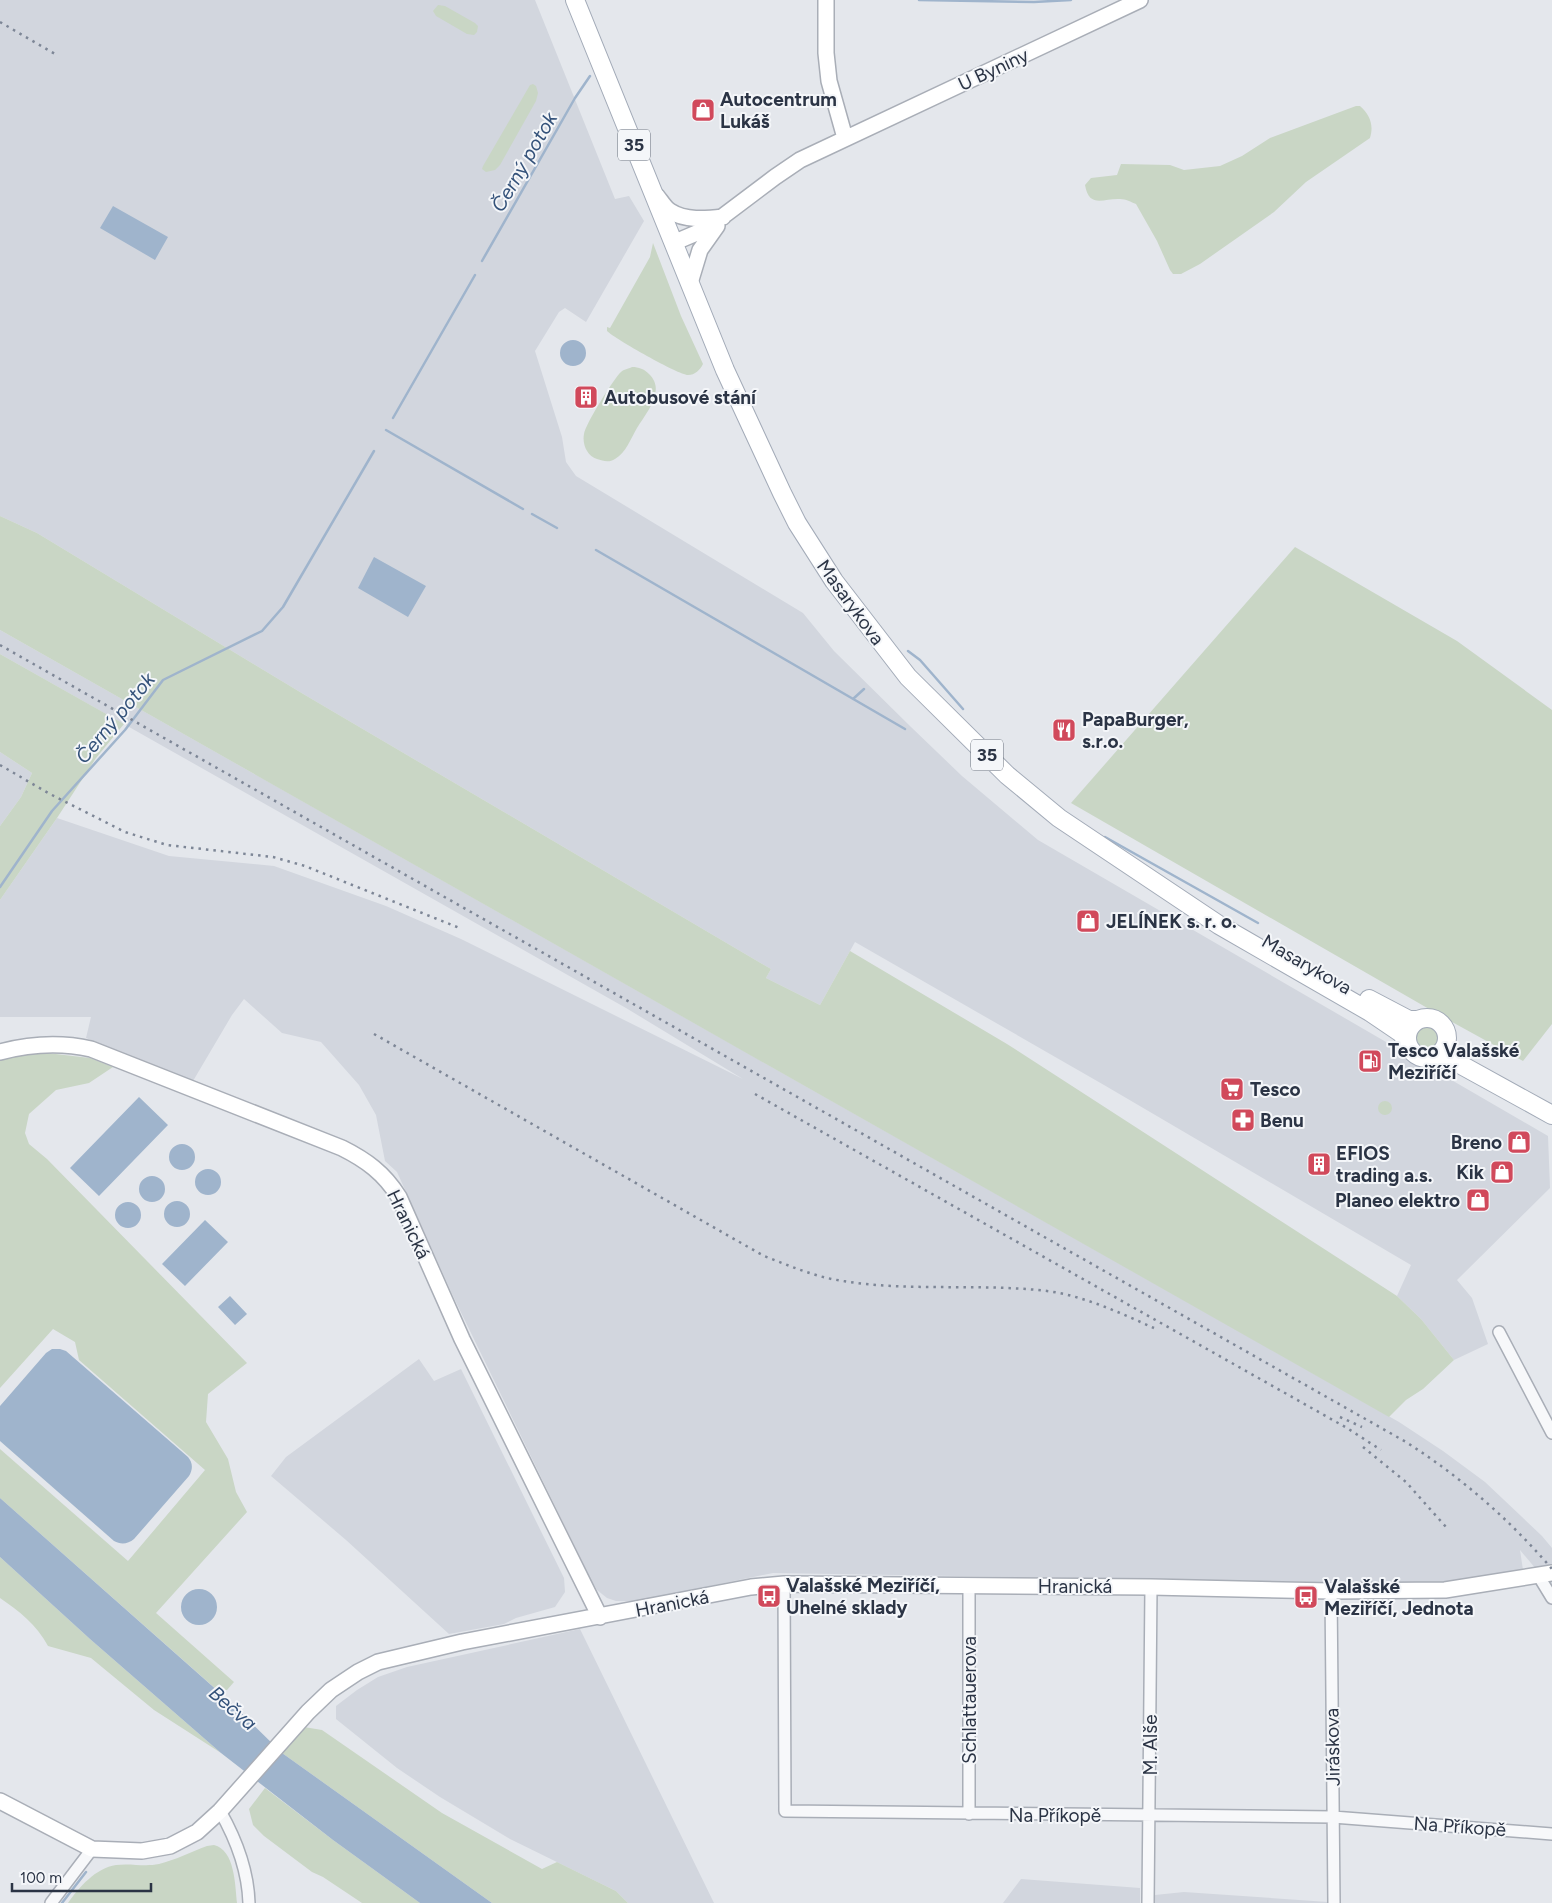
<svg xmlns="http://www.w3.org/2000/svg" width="1552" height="1903" viewBox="0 0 1552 1903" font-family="Figtree,sans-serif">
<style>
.built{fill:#d2d6de}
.green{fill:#c9d6c5}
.water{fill:#9fb4cc}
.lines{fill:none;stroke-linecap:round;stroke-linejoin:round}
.stream{stroke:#9fb4cc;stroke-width:2.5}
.street-casing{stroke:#a9aeb7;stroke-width:14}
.secondary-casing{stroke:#a9aeb7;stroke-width:18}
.primary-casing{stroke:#a3abb8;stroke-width:20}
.street{stroke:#f7f8fa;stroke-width:11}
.secondary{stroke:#fff;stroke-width:15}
.primary{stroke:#fff;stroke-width:18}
.rail{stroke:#7d8696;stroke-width:2.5;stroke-dasharray:2.5 5;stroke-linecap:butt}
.labels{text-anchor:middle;stroke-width:4;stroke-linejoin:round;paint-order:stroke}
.shield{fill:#f4f6f9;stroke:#676e7b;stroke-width:1}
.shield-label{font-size:18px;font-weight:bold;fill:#2b3445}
.street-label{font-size:19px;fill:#2b3445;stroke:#f4f6f9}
.poi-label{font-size:19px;font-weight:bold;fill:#2b3445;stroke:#f4f6f9;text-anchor:start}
.water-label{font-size:20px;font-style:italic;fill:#34527a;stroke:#f4f6f9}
</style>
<rect width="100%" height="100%" fill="#e4e7ec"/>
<!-- built -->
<path class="built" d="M0,0H535L615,199L629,196L644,221L586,322L565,308L559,312L535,351L562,437L566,462L576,476L803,613L834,651L911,727L962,776L1038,840L1548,1136L1550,1188L1457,1280L1472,1298L1488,1344L1454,1360L1421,1319L1397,1296L1411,1265L1104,1085L855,942L820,1005L766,978L771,969L305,695L37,533L0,516Z
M0,630L1399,1422L1443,1451L1485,1482L1542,1536L1552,1548V1588L1520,1550L1523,1570L1432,1584L773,1573L637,1601H616L607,1598L597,1590L591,1580L453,1296L397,1172L385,1161L376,1115L359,1085L321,1042L282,1033L244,999L232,1015L193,1081L86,1038L91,1017H0V900L57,818L169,856L274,866L386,906L461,939L743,1079L626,1008L0,654Z
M0,752L32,773L21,797L0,826Z
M419,1359L434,1381L461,1369L564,1578L565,1592L555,1607L516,1618L504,1624L449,1634L346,1540L271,1476L286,1457Z
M580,1629L714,1903H628L616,1891L510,1839L440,1797L397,1768L336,1719V1706L357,1690L378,1677L407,1667Z
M1021,1879L1140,1888V1903H1003Z
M1184,1892L1328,1902V1903H1155V1895Z"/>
<!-- green -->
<path class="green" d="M438,5L445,6L475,23L478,26L477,32L474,35L467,34L436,16L433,11Z
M533,84L536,86L538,93L536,101L500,165L495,170L486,172L482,169L483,166L530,85Z
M1356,106H1360C1370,115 1374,125 1370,138L1306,182L1274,212L1200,264L1181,274H1173L1170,270L1157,241L1136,204C1131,202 1126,199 1120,199C1104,198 1089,209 1085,185L1091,178L1117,175L1121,164L1170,165L1184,170L1220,166L1242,156L1270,138Z
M653,243L681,316L703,364C700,370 695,375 688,375C679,375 615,339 607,331V327L610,328L650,257Z
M632,367C639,367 644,369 649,374C666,390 647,412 637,428C631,438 626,453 615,459C609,463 603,461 597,459C587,456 582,444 584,434C585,425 614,378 621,372C624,369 628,369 632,367Z
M0,516L37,533L305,695L771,969L766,978L820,1005L850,951L1007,1044L1397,1296L1421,1319L1454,1360L1423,1389L1406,1400L1389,1417L0,630Z
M1295,547L1457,641L1552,710V1024L1523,1061L1443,1017L1071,803Z
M0,654L124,724L96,758L57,818L0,900V826L21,797L32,773L0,752Z
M1416 1038a11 11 0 1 1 22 0a11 11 0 1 1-22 0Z
M47,1053L90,1058L113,1067L89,1083L56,1090L29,1114L25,1133L29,1144L47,1159L247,1363L208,1394L206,1422L228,1459L236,1492L247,1512L156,1613L234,1682L227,1690H217L0,1498V1449L128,1561L205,1470L79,1360L75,1342L53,1329L0,1388V1056Z
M1378 1108a7 7 0 1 1 14 0a7 7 0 1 1-14 0Z
M0,1557L90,1639L221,1753L154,1710L91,1658L48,1646C37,1625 19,1611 0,1598Z
M304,1727L322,1730L442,1813L542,1869L557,1862L616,1891L628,1903H492L282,1753Z
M265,1788L333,1840L420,1903H362L323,1877L312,1872L264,1836L253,1825L249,1809Z
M214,1845C235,1850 235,1885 237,1903H68C79,1887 96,1868 116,1865C131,1863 144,1867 159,1864C175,1860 191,1852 207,1846Z"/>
<!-- water -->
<path class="water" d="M113,206L168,237L155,260L100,228Z
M560 353a13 13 0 1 1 26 0a13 13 0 1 1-26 0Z
M374,557L426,586L408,617L358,588Z
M139,1097L168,1125L99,1196L70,1168Z
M169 1157a13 13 0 1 1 26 0a13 13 0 1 1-26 0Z
M195 1182a13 13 0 1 1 26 0a13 13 0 1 1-26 0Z
M139 1189a13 13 0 1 1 26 0a13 13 0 1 1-26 0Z
M164 1214a13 13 0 1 1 26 0a13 13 0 1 1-26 0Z
M115 1215a13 13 0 1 1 26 0a13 13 0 1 1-26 0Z
M205,1220L228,1242L185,1286L162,1264Z
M230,1296L247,1314L235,1325L218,1307Z
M52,1349H60L66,1351L188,1457C193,1463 193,1469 189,1476L134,1539C128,1544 121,1545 114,1541L0,1441V1406L46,1353Z
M0,1498L228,1700L282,1753L492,1903H420L333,1840L221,1753L90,1639L0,1557Z
M181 1607a18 18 0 1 1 36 0a18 18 0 1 1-36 0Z"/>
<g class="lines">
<!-- stream -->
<path class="stream" d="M919,0L1034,2L1071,0
M482,261L575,98L590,76
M393,418L475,275
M386,430L523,509
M532,514L557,528
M596,550L905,729
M908,651L920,660L963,709
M853,699L864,689
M1105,837L1258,923
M0,887L52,811L125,730L163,680L262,631L283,607L374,451
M62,1903L86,1872"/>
<!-- street casing -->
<g class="street-casing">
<path id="street" d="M1499,1332L1552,1433
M1538,1575L1552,1598
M784,1584L785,1811L1333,1817L1552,1834
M1331,1591L1334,1903
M220,1811C236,1839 248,1871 249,1903
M969,1814V1586
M51,1903L92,1849
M1148,1903L1151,1587"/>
</g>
<!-- secondary casing -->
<g class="secondary-casing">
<path id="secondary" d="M826,0V53L829,81L845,138
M657,196C661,201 665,208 670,211C685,221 706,219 723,217
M673,243L706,229L775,177L800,160L1140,0
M690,283L700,250L717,226
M0,1052C30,1044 60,1042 91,1049L342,1148C366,1160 384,1173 399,1197L462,1339L600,1617
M0,1801L92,1849L142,1851L170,1846L197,1832L220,1811L308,1712L331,1690L358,1672L378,1662L462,1642L751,1587L784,1584L1151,1587L1331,1591L1445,1590L1552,1573"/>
</g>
<!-- primary casing -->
<g class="primary-casing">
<path id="primary" d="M575,0L725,370L782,493L797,523L834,581L908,677L1007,775L1059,818L1219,925L1370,1012L1401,1033L1406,1040
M1369,999L1409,1020H1418
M1407 1038a20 20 0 1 1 40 0a20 20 0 1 1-40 0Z
M1435,1057L1454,1061L1552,1115"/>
</g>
<!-- street -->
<use href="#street" class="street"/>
<!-- secondary -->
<use href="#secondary" class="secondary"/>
<!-- primary -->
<use href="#primary" class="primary"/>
<!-- rail -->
<path class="rail" d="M0,22L55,54
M0,645L1406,1442C1462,1478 1509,1519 1552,1569
M0,765L50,794L125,832L167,845L273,857L305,866L462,929
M374,1034L764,1256C790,1266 815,1277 843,1281C910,1292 980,1283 1047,1291C1085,1296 1120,1313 1154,1328
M755,1094L1347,1428L1381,1450
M1340,1417L1362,1427
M1363,1447L1406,1482L1446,1527"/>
</g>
<!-- icons -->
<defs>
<g id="shop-square" transform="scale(1.25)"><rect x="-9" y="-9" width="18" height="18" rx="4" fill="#d1495b" stroke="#f4f6f9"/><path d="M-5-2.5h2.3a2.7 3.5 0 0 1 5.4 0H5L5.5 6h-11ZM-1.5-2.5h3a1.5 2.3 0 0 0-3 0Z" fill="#fff"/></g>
<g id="building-square" transform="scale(1.25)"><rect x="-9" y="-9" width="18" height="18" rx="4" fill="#d1495b" stroke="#f4f6f9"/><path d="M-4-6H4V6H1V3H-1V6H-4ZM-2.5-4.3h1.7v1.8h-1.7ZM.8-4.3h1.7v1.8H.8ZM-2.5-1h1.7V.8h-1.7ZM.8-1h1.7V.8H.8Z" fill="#fff"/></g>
<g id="restaurant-square" transform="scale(1.25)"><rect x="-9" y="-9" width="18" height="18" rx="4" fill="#d1495b" stroke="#f4f6f9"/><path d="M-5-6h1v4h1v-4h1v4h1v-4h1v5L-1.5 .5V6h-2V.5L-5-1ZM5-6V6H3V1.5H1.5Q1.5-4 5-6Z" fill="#fff"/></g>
<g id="fuel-square" transform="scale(1.25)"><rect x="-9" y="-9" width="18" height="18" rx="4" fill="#d1495b" stroke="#f4f6f9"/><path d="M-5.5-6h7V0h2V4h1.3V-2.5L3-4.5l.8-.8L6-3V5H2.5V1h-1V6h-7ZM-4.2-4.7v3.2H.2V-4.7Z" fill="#fff"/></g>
<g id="supermarket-square" transform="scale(1.25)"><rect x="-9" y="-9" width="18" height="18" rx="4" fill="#d1495b" stroke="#f4f6f9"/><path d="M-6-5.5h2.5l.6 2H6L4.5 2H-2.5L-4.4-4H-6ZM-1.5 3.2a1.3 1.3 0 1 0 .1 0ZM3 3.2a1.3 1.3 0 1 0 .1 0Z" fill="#fff"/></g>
<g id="pharmacy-square" transform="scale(1.25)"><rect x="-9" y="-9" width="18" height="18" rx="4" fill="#d1495b" stroke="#f4f6f9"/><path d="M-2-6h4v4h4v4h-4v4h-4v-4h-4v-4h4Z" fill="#fff"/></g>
<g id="bus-square" transform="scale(1.25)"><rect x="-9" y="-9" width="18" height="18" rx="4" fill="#d1495b" stroke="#f4f6f9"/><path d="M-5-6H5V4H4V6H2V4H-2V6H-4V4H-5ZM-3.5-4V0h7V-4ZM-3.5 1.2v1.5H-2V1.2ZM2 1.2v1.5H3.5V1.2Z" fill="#fff"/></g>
</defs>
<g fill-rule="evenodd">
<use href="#shop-square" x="703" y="110"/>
<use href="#building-square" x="586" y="397"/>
<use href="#restaurant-square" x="1064" y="730"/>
<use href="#shop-square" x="1088" y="921"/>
<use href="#fuel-square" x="1370" y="1061"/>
<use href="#supermarket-square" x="1232" y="1089"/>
<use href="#pharmacy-square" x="1243" y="1120"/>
<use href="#shop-square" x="1519" y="1142"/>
<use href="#building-square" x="1319" y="1164"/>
<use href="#shop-square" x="1502" y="1172"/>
<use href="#shop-square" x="1478" y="1200"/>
<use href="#bus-square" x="769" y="1596"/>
<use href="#bus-square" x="1306" y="1597"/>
</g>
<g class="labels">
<!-- shield labels -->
<g class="shield">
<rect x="618" y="129.5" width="32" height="31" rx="4"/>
<rect x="971" y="739.5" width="32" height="31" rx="4"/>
</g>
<g class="shield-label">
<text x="634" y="151">35</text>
<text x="987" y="761">35</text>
</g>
<!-- street labels -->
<g class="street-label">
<text transform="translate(993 69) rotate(-25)" y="7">U Byniny</text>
<text transform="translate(851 602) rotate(54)" y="7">Masarykova</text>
<text transform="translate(1307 964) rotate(30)" y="7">Masarykova</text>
<text transform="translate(409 1224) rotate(64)" y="7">Hranická</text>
<text x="1075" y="1593">Hranická</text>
<text transform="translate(672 1603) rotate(-11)" y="7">Hranická</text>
<text transform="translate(969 1700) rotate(-90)" y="7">Schlattauerova</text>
<text transform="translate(1150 1745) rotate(-90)" y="7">M. Alše</text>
<text transform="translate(1332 1747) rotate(-91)" y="7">Jiráskova</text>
<text x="1055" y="1822">Na Příkopě</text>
<text transform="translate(1460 1826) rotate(4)" y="7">Na Příkopě</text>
</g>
<!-- poi labels -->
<g class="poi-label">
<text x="720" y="106">Autocentrum<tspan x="720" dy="22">Lukáš</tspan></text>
<text x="604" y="404">Autobusové stání</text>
<text x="1082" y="726">PapaBurger,<tspan x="1082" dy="22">s.r.o.</tspan></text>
<text x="1106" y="928">JELÍNEK s. r. o.</text>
<text x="1388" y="1057">Tesco Valašské<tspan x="1388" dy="22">Meziříčí</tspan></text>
<text x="1250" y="1096">Tesco</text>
<text x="1260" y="1127">Benu</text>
<text x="1502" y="1149" text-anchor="end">Breno</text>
<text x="1336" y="1160">EFIOS<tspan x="1336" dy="22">trading a.s.</tspan></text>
<text x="1484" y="1179" text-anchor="end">Kik</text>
<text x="1460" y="1207" text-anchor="end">Planeo elektro</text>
<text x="786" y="1592">Valašské Meziříčí,<tspan x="786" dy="22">Uhelné sklady</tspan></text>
<text x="1324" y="1593">Valašské<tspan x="1324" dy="22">Meziříčí, Jednota</tspan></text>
</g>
<!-- water labels -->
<g class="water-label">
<text transform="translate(524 162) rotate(-60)" y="7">Černý potok</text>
<text transform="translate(115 718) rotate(-50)" y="7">Černý potok</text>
<text transform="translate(233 1708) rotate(41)" y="7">Bečva</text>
</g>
</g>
<!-- scale -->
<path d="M12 1883v8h139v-8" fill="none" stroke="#2b3445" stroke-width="2.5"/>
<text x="20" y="1883" font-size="15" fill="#2b3445" stroke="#f4f6f9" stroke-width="4" paint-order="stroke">100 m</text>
</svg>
